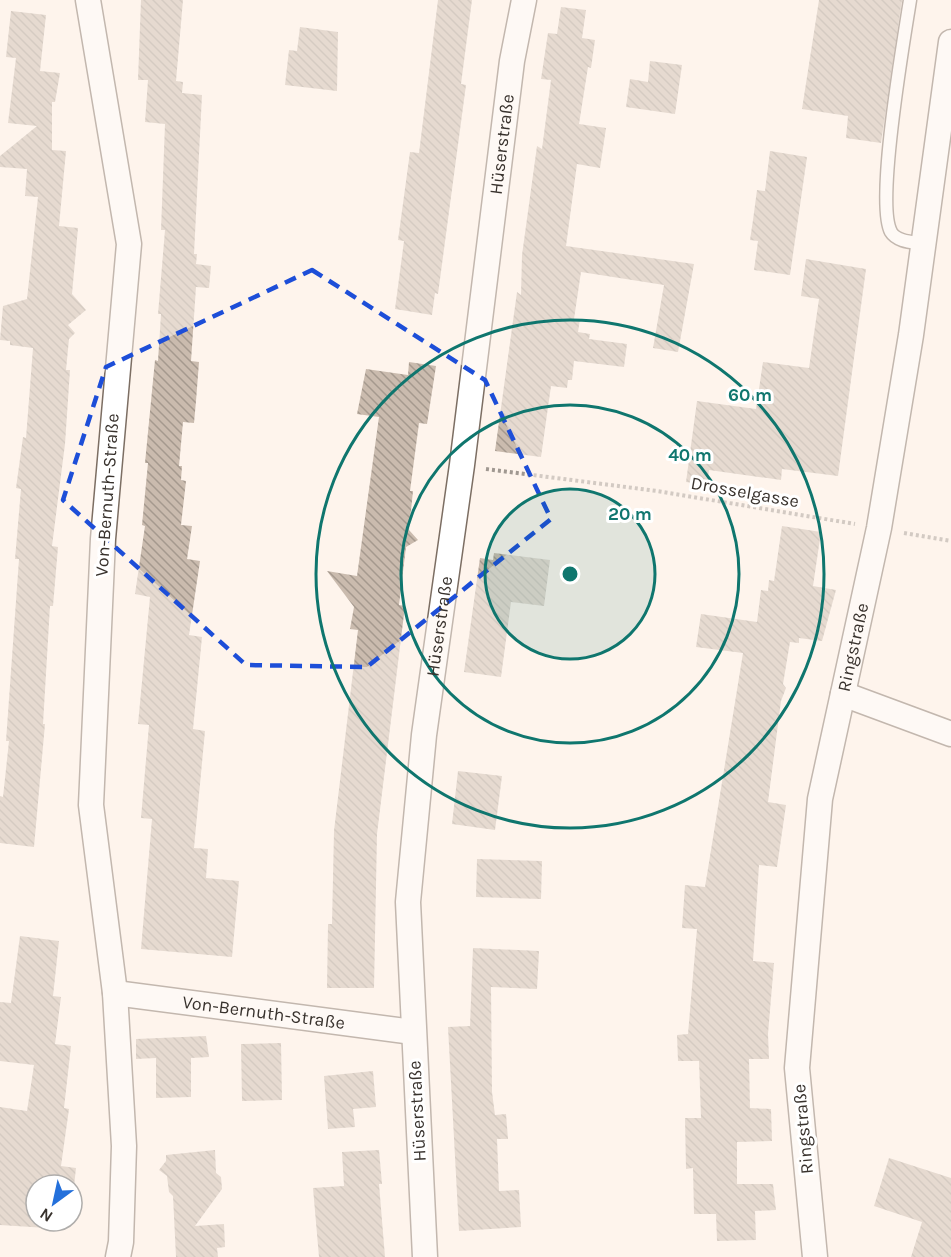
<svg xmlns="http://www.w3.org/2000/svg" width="951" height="1257" viewBox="0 0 951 1257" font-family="Karla,sans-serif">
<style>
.building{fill:url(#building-back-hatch)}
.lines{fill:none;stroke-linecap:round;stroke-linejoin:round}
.service-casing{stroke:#7c6e63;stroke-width:15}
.minor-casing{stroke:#7c6e63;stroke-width:27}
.path{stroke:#a09891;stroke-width:4;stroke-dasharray:3 3;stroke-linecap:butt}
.service{stroke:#fff;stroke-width:12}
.minor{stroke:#fff;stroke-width:24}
.marked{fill:none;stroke:#1d4ed8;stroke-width:4.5;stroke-dasharray:12 8;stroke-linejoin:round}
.ring{fill:none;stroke:#0f766e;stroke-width:3}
.labels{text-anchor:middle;stroke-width:6;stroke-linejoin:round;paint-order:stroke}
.street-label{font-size:18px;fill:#38322d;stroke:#fff}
.centre{fill:#0f766e;stroke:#fff;stroke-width:3}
.ring-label{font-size:18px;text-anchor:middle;font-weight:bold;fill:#0f766e;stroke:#fff;stroke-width:6;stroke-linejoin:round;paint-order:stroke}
</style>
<defs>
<pattern id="building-back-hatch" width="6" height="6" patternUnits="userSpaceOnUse" patternTransform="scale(1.5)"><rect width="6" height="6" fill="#cabbae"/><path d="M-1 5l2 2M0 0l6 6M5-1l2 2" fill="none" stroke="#a5998e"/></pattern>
</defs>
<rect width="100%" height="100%" fill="#fef4ec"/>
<!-- building -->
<path class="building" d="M141,0H183L176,81L183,82L182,93L202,95L194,254H197L196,264L211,266L209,288L196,287L191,361L199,362L196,401L194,423L183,422L179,466H182L181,480L186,481L181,525L192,526L187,559L200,561L189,635L202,637L193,729L205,731L194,848L208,849L206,878L239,881L232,957L141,949L152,819L141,818L149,725L138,724L150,597L135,594L145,526L142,525L148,463H145L155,360L158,361L161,314H158L165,230H161L165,124L145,122L148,80H138Z
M438,0H472L461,84L466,85L438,294L435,293L432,315L395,309L404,241L398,240L410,152L419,153Z
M819,0H902L881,143L846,138L848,116L802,109Z
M561,7L586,10L582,38L595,40L591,68L588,67L579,124L606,128L600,168L577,164L566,246L694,264L678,352L653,348L664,285L581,272L574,319H580L578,332L590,334L589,339L627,344L624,367L574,361L572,380H568L567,388L551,386L541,457L495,451L517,292L521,295L522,255L537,146L542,149L551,80L541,79L548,33L557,34Z
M11,11L46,15L40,71L60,73L55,102H52V150L66,151L59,226L78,228L72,294L86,310L68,325L75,333L69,339L66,370H70L65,444L52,546L58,547L53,606H50L43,724H45L34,847L0,843V796L3,797L9,741H6L19,559H15L21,489L16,488L23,437L26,438L33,348L10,345V341L0,340L3,306L27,299L38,197L25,196L27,169L0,167V156L37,126L8,123L16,58L6,57Z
M300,27L338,32L337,91L285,85L289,50L297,51Z
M650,61L682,65L675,114L626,107L630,79L648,82Z
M770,151L807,157L790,275L754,270L758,241L750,240L753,220L757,190L765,191Z
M806,259L866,269L838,476L782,469L781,480L709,470L707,485L686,482L697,401L756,409L763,362L809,368L819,299L801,296Z
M409,362L436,366L427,424L419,423L410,491H413L409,530L418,540L406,547L399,605L405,606L377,834L374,988H327L328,924H332L334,831L358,630L350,629L354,607L327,571L357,576L379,417L357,414L366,369L408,375Z
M782,526L821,532L813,586L836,590L822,641L799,638V643L790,642L783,684L786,688L781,701L768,802L786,805L777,867L759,865L753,961L774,963L768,1034L769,1059H749L750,1108L771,1109L772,1141L737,1142V1184H773L776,1210L755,1211L756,1240L717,1241L716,1214H694L693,1168L686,1169L685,1118H701L699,1061H678L677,1035L688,1034L697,929L682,928L685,885L705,887L743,653L696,647L701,614L757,622L761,590L768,591L769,580L774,581Z
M494,553L550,560L544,606L511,602L501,677L464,672L480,558L493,560Z
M458,771L502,776L495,830L452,824Z
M477,859L542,861L541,899L476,897Z
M20,936L59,941L53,996L61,997L55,1044L71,1046L64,1108L69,1109L61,1166L76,1168L73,1195L72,1185H36V1221H47V1228L0,1225V1107L27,1111L34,1065L0,1061V1002L11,1003Z
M473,948L539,951L537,989L491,987L492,1092L495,1115L506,1114L508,1139H497L499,1191L519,1190L521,1227L459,1231L448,1027L470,1026Z
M206,1036L209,1057L191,1058V1097L156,1098V1058L136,1059V1039Z
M281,1043L282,1100L242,1101L241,1044Z
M373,1071L376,1107L353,1109L355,1127L328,1129L324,1076Z
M215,1150L216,1173L221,1177L222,1189L195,1226L224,1224L225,1247L217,1248L218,1257H176L173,1196L169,1192L167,1176L159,1170L166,1161V1155Z
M379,1150L382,1184H379L385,1257H319L313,1188L344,1186L342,1152Z
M889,1158L951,1178V1257H911L922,1222L874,1206Z"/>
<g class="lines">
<!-- service casing -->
<g class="service-casing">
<path id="service" d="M910,0C904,39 875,203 891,232C897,242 913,242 924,244"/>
</g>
<!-- minor casing -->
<g class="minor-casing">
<g id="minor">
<path d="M88,0L129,244L103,539L91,805L115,993L124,1146L121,1242L118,1257"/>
<path d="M843,694L951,734"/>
<path id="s1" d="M115,993L413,1032"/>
<path id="s2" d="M425,1257L408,902L424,735L462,465L512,61L524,0"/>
<path id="s3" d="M815,1257L797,1068L820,799L879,528L911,335L951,42"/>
</g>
</g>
<!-- path -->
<path class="path" d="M486,469L657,491L855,524
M904,533L951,541"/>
<!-- service -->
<use href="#service" class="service"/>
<!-- minor -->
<use href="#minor" class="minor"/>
</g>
<!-- marked area -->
<path d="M0 0H951V1257H0ZM312,270L485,380L551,519L367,667L246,665L63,500L106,367Z" fill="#fef4ec" fill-opacity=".55" fill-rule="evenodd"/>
<path class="marked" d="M312,270L485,380L551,519L367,667L246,665L63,500L106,367Z"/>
<!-- distance rings -->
<circle cx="570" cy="574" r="85" fill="#0f766e" fill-opacity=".12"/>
<g class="ring">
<circle cx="570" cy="574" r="85"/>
<circle cx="570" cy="574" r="169"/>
<circle cx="570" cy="574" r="254"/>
</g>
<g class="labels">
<!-- street labels -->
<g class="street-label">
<text dy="6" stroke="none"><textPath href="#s2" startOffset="1119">Hüserstraße</textPath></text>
<text transform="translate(745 492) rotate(10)" y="6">Drosselgasse</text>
<text transform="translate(107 495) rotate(-86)" y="6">Von-Bernuth-Straße</text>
<text dy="6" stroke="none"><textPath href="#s2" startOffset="633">Hüserstraße</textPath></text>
<text dy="6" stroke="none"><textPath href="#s3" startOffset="615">Ringstraße</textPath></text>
<text dy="6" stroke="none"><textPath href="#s1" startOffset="150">Von-Bernuth-Straße</textPath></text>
<text transform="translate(417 1111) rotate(-93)" y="6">Hüserstraße</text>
<text transform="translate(803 1129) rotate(-95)" y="6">Ringstraße</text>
</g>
</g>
<circle cx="570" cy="574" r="9" class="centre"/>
<g class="ring-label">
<text x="750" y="401">60 m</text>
<text x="690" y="461">40 m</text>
<text x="630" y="520">20 m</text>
</g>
<!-- north arrow -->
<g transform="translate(54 1203) rotate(213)"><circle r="28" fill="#ffffff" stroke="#afadab" stroke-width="1.5"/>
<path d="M0-4.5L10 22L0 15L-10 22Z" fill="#2470db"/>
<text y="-9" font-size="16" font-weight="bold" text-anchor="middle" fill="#38322d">N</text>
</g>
</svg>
